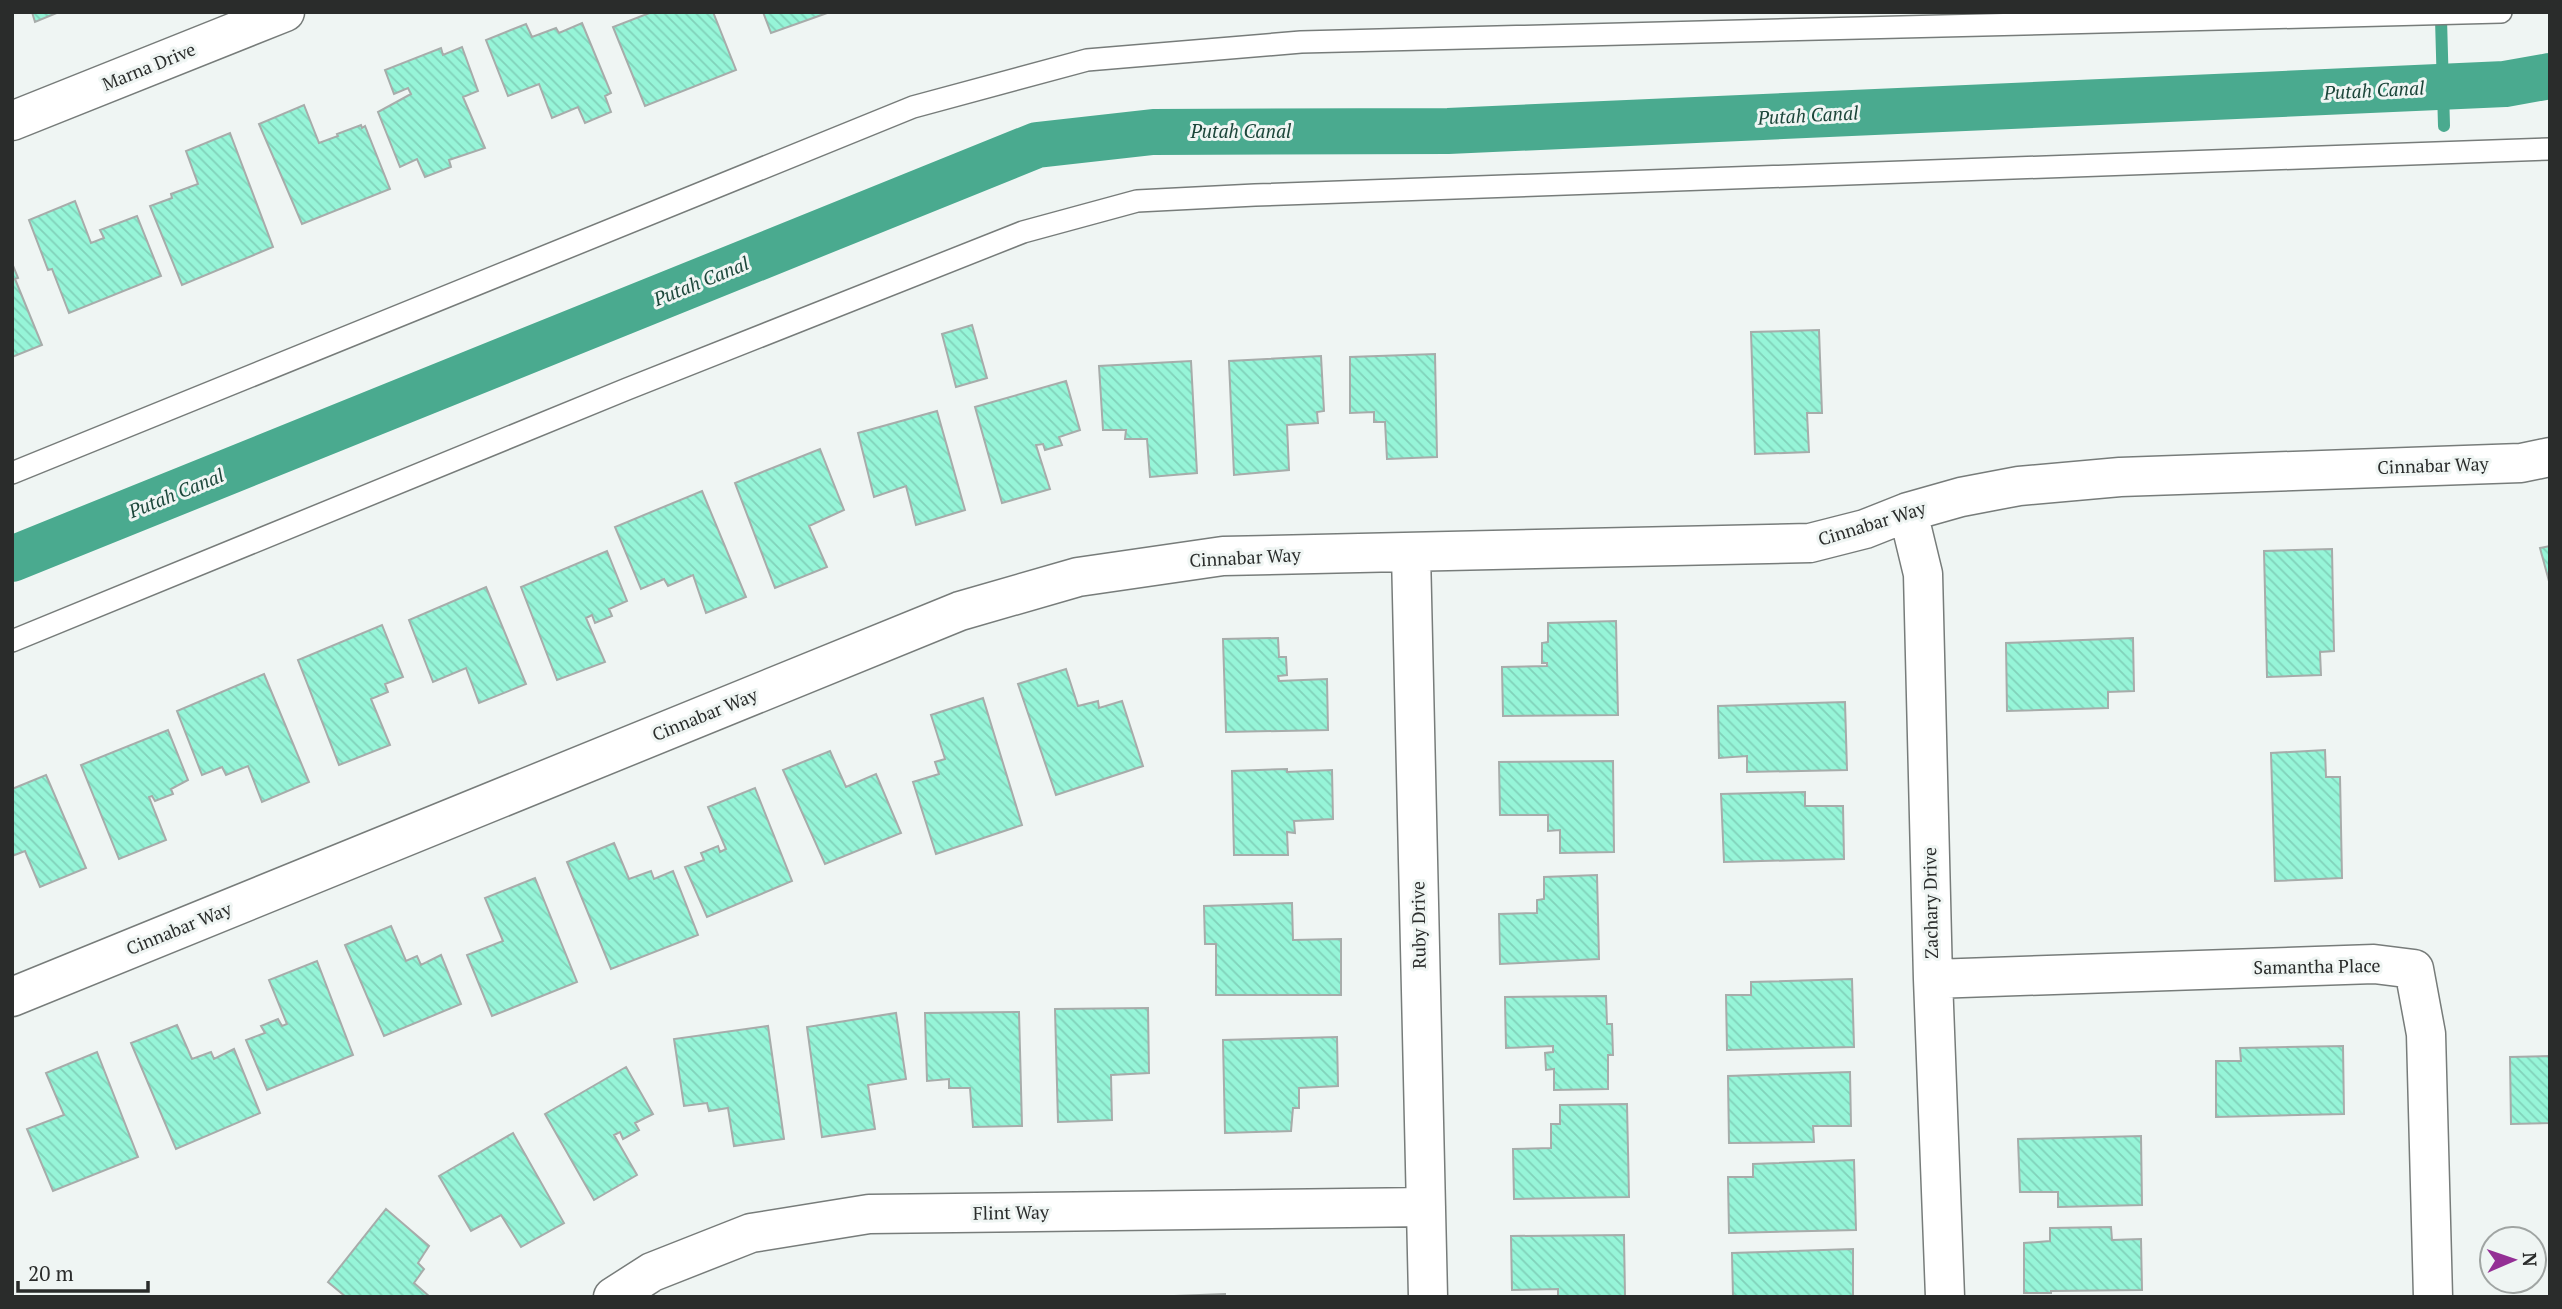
<svg xmlns="http://www.w3.org/2000/svg" width="2562" height="1309" viewBox="0 0 2562 1309" font-family="'PT Serif',serif">
<style>
.lines{fill:none;stroke-linecap:round;stroke-linejoin:round}
.stream{stroke:#4aaa8f;stroke-width:12}
.canal{stroke:#4aaa8f;stroke-width:46}
.building{fill:url(#building-back-hatch);stroke:#a7acaa;stroke-width:2}
.service-casing{stroke:#777c7a;stroke-width:24}
.minor-casing{stroke:#777c7a;stroke-width:41}
.service{stroke:#fff;stroke-width:21}
.minor{stroke:#fff;stroke-width:38}
.labels{text-anchor:middle;stroke-width:6;stroke-linejoin:round;paint-order:stroke}
.street-label{font-size:18px;fill:#2a2c2b;stroke:#eff5f3}
.water-label{font-size:19px;font-style:italic;fill:#1c463a;stroke:#eff5f3}
</style>
<defs>
<pattern id="building-back-hatch" width="6" height="6" patternUnits="userSpaceOnUse" patternTransform="scale(1.75)"><rect width="6" height="6" fill="#96f5d8"/><path d="M-1 5l2 2M0 0l6 6M5-1l2 2" fill="none" stroke="#81d2ba"/></pattern>
</defs>
<rect width="100%" height="100%" fill="#eff5f3"/>
<g class="lines">
<!-- stream -->
<path class="stream" d="M2441,19L2444,126"/>
<!-- canal -->
<path class="canal" d="M12,559L1037,145L1153,132L1448,131L2505,84L2550,76"/>
</g>
<!-- building -->
<path class="building" d="M32,12H59L35,22Z
M652,12H713L736,70L645,106L613,27Z
M763,12H830L771,33Z
M582,23L611,93L605,96L611,112L585,123L578,107L552,118L539,84L508,96L486,40L526,24L532,37L556,28L559,33Z
M462,47L478,91L463,97L485,148L449,160L451,167L425,177L417,159L400,167L378,112L411,94L408,88L394,94L385,70L441,48L443,55Z
M304,105L319,143L338,136L337,134L361,125L362,128L365,126L390,189L302,224L259,124Z
M230,133L273,247L182,285L150,206L172,198L171,194L198,184L186,151Z
M75,201L91,243L104,238L100,230L137,216L161,276L69,313L52,269L48,270L29,220Z
M12,263L18,278L15,279L42,345L12,357Z
M972,325L987,378L956,387L942,334Z
M1819,330L1822,413H1807L1809,452L1755,454L1751,332Z
M1435,354L1437,457L1387,459L1385,422H1374V412L1350,413V357Z
M1321,356L1324,411L1317,412L1318,423L1287,425L1289,470L1234,475L1229,361Z
M1191,361L1197,473L1150,477L1147,439H1125L1126,430H1103L1099,366Z
M1066,381L1080,430L1059,437L1062,445L1045,450L1043,444L1036,445L1050,489L1002,503L975,407Z
M937,411L965,510L916,525L906,486L874,497L858,433Z
M820,449L844,510L809,526L827,567L775,588L735,483Z
M702,491L746,597L706,613L693,575L668,586L664,579L641,589L615,527Z
M2550,546V585L2540,548Z
M2332,549L2334,651L2320,652L2321,675L2267,677L2264,551Z
M607,551L627,601L609,609L612,616L595,623L592,615L586,618L605,662L557,680L521,587Z
M486,587L526,684L479,703L466,668L433,682L409,620Z
M1616,621L1618,715L1503,716L1502,667L1547,666V663H1542V643L1548,642V623Z
M382,625L403,677L385,684L388,692L371,699L390,745L339,765L298,660Z
M1278,638L1279,657H1286L1287,675L1278,676L1279,681L1327,679L1328,730L1226,732L1223,639Z
M2133,638L2134,691L2108,692V708L2007,711L2006,643Z
M1066,669L1078,706L1098,701L1099,708L1122,701L1143,766L1056,795L1018,684Z
M264,674L309,782L262,802L248,766L226,775L222,767L202,775L177,711Z
M983,698L1022,825L936,854L913,782L939,774L935,762L945,759L931,715Z
M1845,702L1847,770L1747,772V756L1719,758L1718,706Z
M168,730L188,780L171,789L173,794L155,801L152,796L149,797L166,840L119,859L81,765Z
M2325,750L2326,777H2340L2342,878L2275,881L2271,753Z
M830,751L846,787L876,774L901,833L825,864L783,770Z
M1613,761L1614,852L1560,853V830L1548,831V815H1500L1499,762Z
M1287,769V772L1332,770L1333,819L1294,821L1295,833L1287,832L1288,855H1234L1232,771Z
M46,775L86,868L40,887L25,851L12,856V789Z
M755,788L792,881L707,917L685,867L704,860L701,853L718,846L720,852L726,849L708,807Z
M1805,792V806H1843L1844,859L1724,862L1721,794Z
M614,843L629,879L651,871L654,879L673,871L698,935L611,969L567,862Z
M1597,875L1599,959L1500,964L1499,914L1537,913V900L1544,899V877Z
M535,878L577,982L492,1016L467,955L503,941L485,898Z
M1292,903L1293,940L1341,939V995H1216V944H1205L1204,906Z
M391,926L406,961L417,956L421,965L441,955L461,1004L384,1036L345,945Z
M317,961L353,1055L267,1090L246,1040L265,1033L261,1026L278,1019L282,1026L287,1024L269,980Z
M1852,979L1854,1047L1727,1050L1726,995H1751V982Z
M1606,996L1607,1024H1612L1613,1055H1608V1089L1554,1090V1069L1546,1070L1545,1053L1553,1052V1046L1506,1048L1505,997Z
M1148,1008L1149,1073L1111,1075L1112,1120L1058,1122L1055,1009Z
M1019,1012L1022,1126L973,1127L970,1088H949V1079L927,1081L925,1013Z
M896,1013L906,1079L868,1085L875,1129L822,1137L807,1027Z
M177,1025L192,1059L211,1052L214,1059L234,1049L260,1113L176,1149L131,1043Z
M768,1026L784,1139L734,1146L728,1108L709,1111L707,1103L684,1106L674,1039Z
M1337,1037L1338,1086L1299,1088V1108H1293L1291,1131L1225,1133L1223,1040Z
M2343,1046L2344,1114L2216,1117V1061H2241L2240,1048Z
M97,1052L138,1157L53,1191L27,1129L64,1115L46,1073Z
M2550,1056V1123L2511,1124L2510,1057Z
M626,1067L653,1114L635,1123L639,1130L623,1139L620,1132L614,1135L637,1175L594,1200L545,1114Z
M1850,1072L1851,1126H1813L1814,1142L1729,1143L1728,1076Z
M1627,1104L1629,1197L1514,1199L1513,1149L1551,1148V1124H1560V1105Z
M513,1133L564,1223L521,1247L501,1215L471,1231L439,1176Z
M2141,1136L2142,1205L2058,1207V1192H2020L2018,1139Z
M1854,1160L1856,1230L1729,1233L1728,1177H1753V1164Z
M386,1209L429,1246L418,1263L424,1269L414,1283L430,1297H346L328,1282Z
M2111,1227L2112,1240L2141,1239L2142,1290L2051,1291V1293H2024V1243L2050,1241V1228Z
M1624,1235L1625,1297H1558V1289L1512,1290L1511,1236Z
M1853,1249V1297H1733L1732,1253Z
M1225,1294V1297H1175V1296Z"/>
<g class="lines">
<!-- service casing -->
<g class="service-casing">
<path id="service" d="M12,473L913,107L1087,60L1301,42L2501,12
M12,641L627,389L1023,232L1137,201L1255,195L2550,149"/>
</g>
<!-- minor casing -->
<g class="minor-casing">
<path id="minor" d="M12,121L285,12
M1908,512L1923,574L1933,979L1945,1297
M1411,553L1428,1297
M1933,979L2374,964L2414,969L2426,1034L2433,1297
M12,997L960,611L1078,577L1223,556L1810,543L1865,529L1908,512L1961,497L2019,486L2120,477L2521,463L2550,457
M613,1297L652,1272L751,1233L869,1214L1426,1207"/>
</g>
<!-- service -->
<use href="#service" class="service"/>
<!-- minor -->
<use href="#minor" class="minor"/>
</g>
<g class="labels">
<!-- street labels -->
<g class="street-label">
<text transform="translate(149 67) rotate(-22)" y="6">Marna Drive</text>
<text transform="translate(2433 466) rotate(-2)" y="6">Cinnabar Way</text>
<text transform="translate(1872 524) rotate(-17)" y="6">Cinnabar Way</text>
<text transform="translate(1245 558) rotate(-3)" y="6">Cinnabar Way</text>
<text transform="translate(705 715) rotate(-22)" y="6">Cinnabar Way</text>
<text transform="translate(1931 903) rotate(-91)" y="6">Zachary Drive</text>
<text transform="translate(1419 925) rotate(-91)" y="6">Ruby Drive</text>
<text transform="translate(179 929) rotate(-22)" y="6">Cinnabar Way</text>
<text transform="translate(2317 967) rotate(-1)" y="6">Samantha Place</text>
<text transform="translate(1011 1213) rotate(-1)" y="6">Flint Way</text>
</g>
<!-- water labels -->
<g class="water-label">
<text transform="translate(2374 90) rotate(-3)" y="7">Putah Canal</text>
<text transform="translate(1808 115) rotate(-3)" y="7">Putah Canal</text>
<text x="1241" y="138">Putah Canal</text>
<text transform="translate(701 281) rotate(-22)" y="7">Putah Canal</text>
<text transform="translate(176 493) rotate(-22)" y="7">Putah Canal</text>
</g>
</g>
<!-- border -->
<rect width="2562" height="1309" fill="none" stroke="#2a2c2b" stroke-width="28"/>
<!-- north arrow -->
<g transform="translate(2513 1260) rotate(88)"><circle r="33" fill="#eff5f3" stroke="#a0a5a3" stroke-width="2"/>
<path d="M0-5L12 26L0 18L-12 26Z" fill="#942f95"/>
<text y="-10" font-size="19" font-weight="bold" text-anchor="middle" fill="#2a2c2b">N</text>
</g>
<!-- scale -->
<path d="M18 1281v10h130v-10" fill="none" stroke="#2a2c2b" stroke-width="3.5"/>
<text x="28" y="1281" font-size="21" fill="#2a2c2b" stroke="#eff5f3" stroke-width="5" paint-order="stroke">20 m</text>
</svg>
